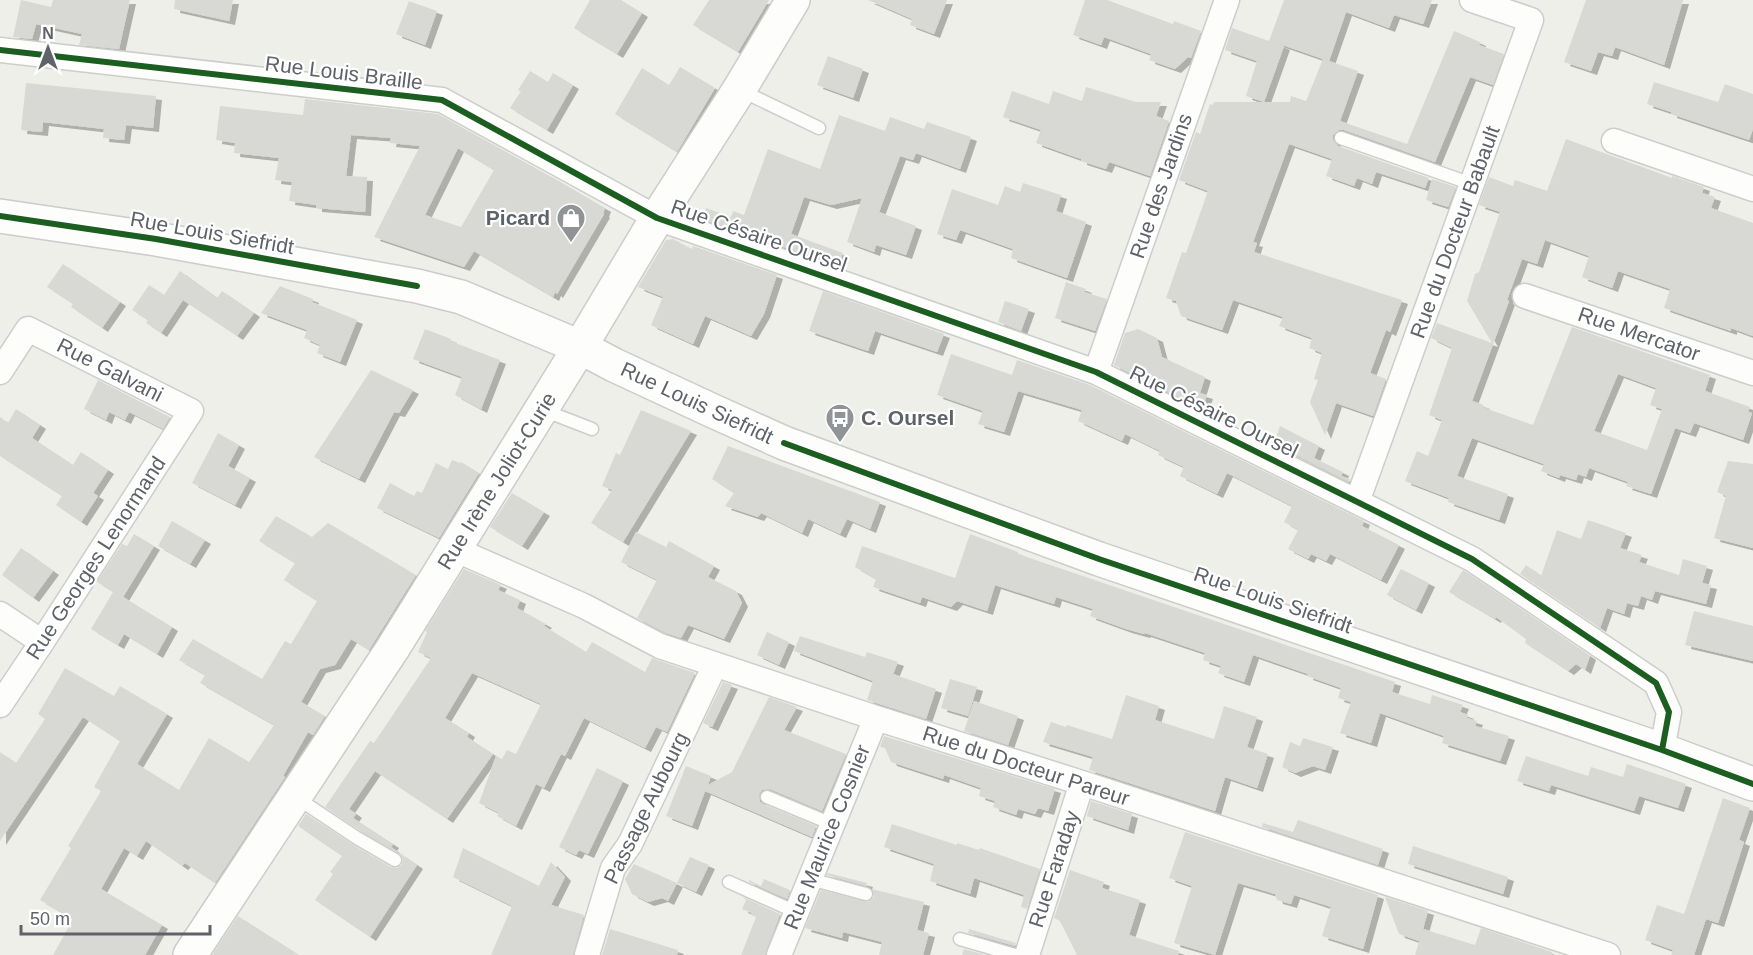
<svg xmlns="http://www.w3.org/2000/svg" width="1753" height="955" viewBox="0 0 1753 955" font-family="Arial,sans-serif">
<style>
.building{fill:#d8d8d5;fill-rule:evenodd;filter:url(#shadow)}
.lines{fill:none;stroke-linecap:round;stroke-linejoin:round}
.lane-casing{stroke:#cccdcc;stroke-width:15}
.street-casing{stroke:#cccdcc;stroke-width:27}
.secondary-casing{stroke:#cbcccb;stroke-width:36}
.lane{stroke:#fdfdfc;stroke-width:12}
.street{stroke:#fdfdfc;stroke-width:24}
.secondary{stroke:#fdfdfc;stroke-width:33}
.cycleway-casing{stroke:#fff;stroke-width:10}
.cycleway{stroke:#1b5e20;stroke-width:6}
.labels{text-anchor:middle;stroke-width:4.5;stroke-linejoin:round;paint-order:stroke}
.street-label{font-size:21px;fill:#5e6369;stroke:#fff}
.poi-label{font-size:21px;font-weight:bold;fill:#5e6369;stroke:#fff;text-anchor:end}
</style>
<defs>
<filter id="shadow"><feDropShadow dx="6" dy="4" stdDeviation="0" flood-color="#0004"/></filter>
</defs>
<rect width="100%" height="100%" fill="#efefea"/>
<!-- building -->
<path class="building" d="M21,0L51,7L53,0H130L119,49L79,45L82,34L36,24L32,39L13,37Z
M175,0H233L229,21L174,9Z
M590,0H621L642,13L617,54L574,28Z
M709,0H769L738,52L693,25Z
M868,0H947L934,34L910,25L912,19Z
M1085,0H1107L1173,24L1174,21L1201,31L1191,58L1188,57L1175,69L1149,60L1151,54L1104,37L1101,45L1073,35Z
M1284,0H1432L1423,24L1394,15L1389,28L1346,12L1329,61L1358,71L1340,121L1407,144L1454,31L1480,42L1479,45L1504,54L1493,85L1470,77L1435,162L1344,130H1339L1333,135V140L1338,146L1429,178L1425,188L1376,172L1372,184L1357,178L1354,186L1326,176L1332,159L1289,144L1253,242L1257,243L1254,252L1402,300L1390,332L1386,330L1370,373L1386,379L1373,416L1336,403L1325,435L1310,402L1318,380L1314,379L1322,353L1309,348L1312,338L1279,326L1283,317L1233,300L1222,330L1181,316L1176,301L1166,298L1182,252L1186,253L1208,191L1179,180L1196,132L1200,134L1210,104L1213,105L1214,102H1290L1291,96L1306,101L1323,59L1274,42L1284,46L1264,102L1246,96L1257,61L1225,50L1232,28L1269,41Z
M1586,0H1683L1664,65L1615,47L1612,56L1598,52L1591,71L1564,62Z
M409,1L437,11L425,45L396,34Z
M828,56L863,69L853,98L817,85Z
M680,67L715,88L677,152L615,114L642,68L669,85Z
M530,71L548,82L553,73L573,85L547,130L510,108L521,91L518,90Z
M1654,82L1718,102L1725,84L1753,94V129L1749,140L1671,114V112L1647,104Z
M26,83L156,96L153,128L126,125L124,140L103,138L104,129L43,122L42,132L21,130Z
M1086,87L1136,102H1161L1156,116L1169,121L1150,176L1109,162L1106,169L1081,161V159L1036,143L1041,130L1003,117L1012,91L1049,104L1053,91L1082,101Z
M305,99L438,114L557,180L605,208L603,213L604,214L557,294L555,292L553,297L474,251L464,267L374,237L420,146L390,143L391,138L351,135L346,176L367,177L365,212L316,208V205L289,201L292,182L275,180L279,158L234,153L235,143L216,140L220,106L303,115ZM458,148L494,170L461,227L425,215Z
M839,115L885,131L890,117L924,129L927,122L971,137L960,169L916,153L913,160L900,156L879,212L916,226L906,255L876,245L874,252L847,242L862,198L831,205L804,197L791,234L843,253L838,266L702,219L706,208L731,217L733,211L744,215L768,149L820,169Z
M1566,139L1672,178V176L1704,187L1702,193L1715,197L1711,208L1753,223V336L1731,328V331L1664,308L1670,289L1618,271L1612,288L1582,277L1589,256L1545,240L1537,264L1522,259L1507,300L1509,301L1472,401L1484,405L1482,407L1533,425L1572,327L1710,375L1705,391L1750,407L1748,412L1752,413L1743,440L1694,423L1690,433L1675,428L1651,494L1626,486L1628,482L1589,468L1586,477L1578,474L1576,480L1560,475L1559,478L1541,471L1544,464L1472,438L1457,476L1508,494L1499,520L1448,502L1449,498L1405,481L1417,451L1428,456L1442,420L1429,415L1452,348L1431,338L1437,323L1492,343L1467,301L1475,274L1479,272L1500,212L1479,205L1489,177L1513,186L1515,180L1547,191ZM1618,374L1656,388L1650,405L1662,409L1647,450L1594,431Z
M1432,179L1456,187L1448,207L1426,200Z
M1023,183L1061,195L1056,211L1086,222L1067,278L1011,258L1013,249L960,230L956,240L937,234L952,189L998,205L1005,186L1020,192Z
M673,239L692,249L693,246L777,275L764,314L751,336L705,316L693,344L651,325L663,297L638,287L666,240Z
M63,264L120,302L102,328L71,307L73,304L47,287Z
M180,271L217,298L222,291L254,313L237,336L183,300L161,333L146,323L148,320L132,310L149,285L164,295Z
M1066,282L1086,289L1084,292L1107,299L1095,331L1055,318Z
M280,286L313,299L312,302L357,320L340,362L317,353L320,345L304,338L307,330L261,313Z
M823,291L944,334L937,352L875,331L868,351L809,331Z
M1005,301L1029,309L1021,331L998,322Z
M425,329L451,339L450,341L500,360L481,409L455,395L462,377L413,359Z
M1138,329L1157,338L1162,357L1205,377L1200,393L1207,395L1202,409L1114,365L1125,333Z
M951,354L1012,375L1017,360L1090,385L1364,521L1362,526L1399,545L1381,580L1330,554L1326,561L1311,554L1308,559L1288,549L1298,530L1284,522L1292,506L1227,473L1217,494L1180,476L1184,467L1158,455L1160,451L1125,434L1122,441L1078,421L1082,410L1018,391L1004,432L978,424L983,411L937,395Z
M371,370L413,390L399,413L394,412L359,479L314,457Z
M98,380L170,417L163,429L129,412L125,420L109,412L106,420L84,409Z
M16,409L40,425L32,438L73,465L81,452L108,470L93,493L98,496L81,522L56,505L62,496L0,456V417L8,423Z
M641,410L691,431L623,542L591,523L612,490L602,486L616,453L620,455Z
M1280,426L1319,446L1314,458L1343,472L1341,476L1350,479L1349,482L1274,444Z
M218,433L239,445L228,466L250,478L235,505L192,483Z
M728,446L880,502L870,529L847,519L840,534L808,519L802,533L761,513L758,517L725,506L734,493L712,479Z
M452,460L460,463L461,462L479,473L439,538L377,508L390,483L414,496L417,491L422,493L436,463L448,469Z
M1728,461L1753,464V548L1714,538L1726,496L1717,492Z
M512,493L544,512L522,546L490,527Z
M276,516L312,537L328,523L416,575L369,650L351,639L335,665L320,669L301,702L325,716L313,735L308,732L283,776L285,777L215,883L185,863L182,866L146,841L137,856L124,848L101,889L162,925L145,955H53L73,919L40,900L71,848L68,846L101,791L94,787L120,741L83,717L0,841V752L16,763L45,719L38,714L65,668L114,696L120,686L167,714L137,764L179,790L209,738L249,762L274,725L200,683L205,675L179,660L193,639L262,679L285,641L291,644L317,601L284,580L295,563L259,541Z
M1588,520L1626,533L1620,548L1642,555L1639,562L1679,575L1683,559L1707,566L1702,583L1711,585L1706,604L1655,591L1652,600L1641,596L1638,606L1627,603L1624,614L1607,608L1600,628L1520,574L1526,565L1541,576L1557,530L1581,539Z
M172,521L205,540L190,564L158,546Z
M636,532L666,547L669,541L714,566L708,577L736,591L742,603L724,639L688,625L681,638L666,633L637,618L657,580L621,562Z
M134,534L154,546L123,597L172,627L157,654L124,634L118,645L91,629L113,592L97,582L122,544L127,546Z
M970,534L1018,552V554L1395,682L1392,692L1430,704L1432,695L1463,705L1460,712L1468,715L1467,718L1477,721L1475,726L1509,736L1500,761L1442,743L1444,736L1380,713L1371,743L1340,733L1351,702L1338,698L1341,688L1307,676L1308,674L1253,655L1244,682L1218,673L1221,666L1203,660L1205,653L1145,633L1144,634L1126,629L1090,616L1093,609L1056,597L1054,604L995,585L987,611L957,601L951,607L922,597L920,603L873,587L876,579L855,567L862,546L955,578Z
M21,548L53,571L33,598L2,575Z
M464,569L501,585L498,590L520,600L517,608L546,624L544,626L586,652L592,642L645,672L652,658L695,673L667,732L656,727L645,748L584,718L565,756L561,754L544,788L536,784L516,826L497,816L499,813L479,803L496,756L502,759L507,750L516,754L541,704L472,673L445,718L469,733L467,737L493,754L447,819L375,771L349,809L356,814L353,818L393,844L391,847L398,852L361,831L325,807L370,741L374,743L431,658L418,652L427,632L425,631Z
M1401,569L1429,583L1416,610L1387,595Z
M1463,570L1590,656L1585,670L1576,664L1568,671L1525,643L1526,639L1496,617L1495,619L1449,592Z
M1694,611L1753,626V661L1685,645Z
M767,632L789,642L779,665L757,655Z
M800,636L865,657L867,652L898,662L893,674L936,689L926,719L867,700L873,681L794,651Z
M950,679L977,687L968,716L941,708Z
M723,682L732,685L712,727L703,723Z
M1126,695L1159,706L1155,720L1214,739L1224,706L1257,717L1247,747L1268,754L1257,788L1225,777L1215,811L1089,770L1093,757L1043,742L1051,722L1066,727L1067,725L1112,739Z
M769,697L797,707L784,730L846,754L822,811L770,789L762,790L759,794L760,802L763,804L816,826L812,837L705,791L692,826L666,816L686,766L711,776L708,785L732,772Z
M974,701L1018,716L1008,745L964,731Z
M884,736L1055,789L1048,811L1038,808L1035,814L1018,809L1016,815L993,807L995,801L979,796L981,788L944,775L943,779L891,762L885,748L880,747Z
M1303,738L1333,747L1325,770L1313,766L1295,773L1282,767L1290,742L1300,746Z
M1526,756L1588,776L1591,767L1623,777L1627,764L1686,784L1678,808L1639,796L1634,811L1551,785L1549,791L1517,781Z
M597,768L623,781L588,854L579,850L576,855L559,847Z
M1723,798L1750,808L1739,840L1744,842L1718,923L1706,919L1694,955H1671L1673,950L1645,940L1657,905L1684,914Z
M1091,801L1132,814L1128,830L1087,816Z
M306,814L353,845L391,867L396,868L402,865L403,859L400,853L417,865L370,937L315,900L333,874L330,872L342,856L298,826Z
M1298,820L1383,849L1378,865L1262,827L1263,823L1293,832Z
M892,824L957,845V843L979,850L980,848L1040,869L1027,909L1021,907L1024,895L974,878L970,894L930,881L934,864L884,847Z
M1185,832L1378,895L1363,949L1322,936L1331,907L1294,895L1291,904L1277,900L1275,894L1238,883L1215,955L1174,943L1192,886L1169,878Z
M1413,846L1508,877L1503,894L1408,864Z
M463,848L539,886L551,862L565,877L551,905L584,915L573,955H491L512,906L453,877Z
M690,857L709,865L696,892L677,883Z
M634,864L677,883L668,901L662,898L648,902L632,894L625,879Z
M1070,870L1104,882L1102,888L1140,900L1129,935L1179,951L1178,955H1077L1060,921L1054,918Z
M828,873L867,883L866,886L827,875Z
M764,879L790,890L787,899L749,882V880L761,886Z
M872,889L924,902L917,930L929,933L923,955H879L882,942L843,932L842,938L805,928L821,890L868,902L874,897Z
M743,897L780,914L765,955H741L756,917L751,915L752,913L742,909L746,900Z
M1385,897L1428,911L1423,929L1475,945L1481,928L1552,952V955H1415L1422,932L1419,941L1399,934Z
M238,916L299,955H212Z
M610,929L678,950L677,955H602Z
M969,929L1016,943L1015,946L968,933Z
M964,949L985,955H962Z"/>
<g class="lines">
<!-- lane casing -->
<g class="lane-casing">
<path id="lane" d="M740,90L819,128
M1341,138L1472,184
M543,410L592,429
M767,797L832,824
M297,798L357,838L395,860
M810,879L866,894
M729,882L796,912
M960,939L1015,955"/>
</g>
<!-- street casing -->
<g class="street-casing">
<path id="street" d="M0,50L442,100L657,218L1096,372L1472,559L1656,683L1669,712L1662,750
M1614,141L1753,189
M1525,296L1753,373
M0,372L28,329L191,411L42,642L0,705
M1096,372L1227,0
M1357,502L1531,20L1472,0
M454,549L584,606L660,646L876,718L1082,783L1608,955
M0,614L42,642
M587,955L613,868L630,844L715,665
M779,955L876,718
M1027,955L1082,783"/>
</g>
<!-- secondary casing -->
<g class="secondary-casing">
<path id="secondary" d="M0,216L156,239L417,286L461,297L580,347L614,365L713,411L784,443L1099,559L1662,750L1753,784
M190,955L393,648L580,347L657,218L739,90L793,0"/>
</g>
<!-- lane -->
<use href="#lane" class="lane"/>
<!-- street -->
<use href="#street" class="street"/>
<!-- secondary -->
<use href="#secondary" class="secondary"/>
<!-- cycleway casing -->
<g class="cycleway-casing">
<path id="cycleway" d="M0,50L442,100L657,218L1096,372L1472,559L1656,683L1669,712L1662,750
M0,216L156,239L417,286
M784,443L1099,559L1662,750L1753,784"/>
</g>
<!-- cycleway -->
<use href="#cycleway" class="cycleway"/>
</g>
<!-- icons -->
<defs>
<g id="shop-pin" transform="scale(1.5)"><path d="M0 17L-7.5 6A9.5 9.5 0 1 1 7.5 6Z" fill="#919496" stroke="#fff"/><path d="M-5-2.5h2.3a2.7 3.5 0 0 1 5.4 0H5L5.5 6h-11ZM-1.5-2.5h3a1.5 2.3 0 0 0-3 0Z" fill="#fff"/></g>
<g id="bus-pin" transform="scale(1.5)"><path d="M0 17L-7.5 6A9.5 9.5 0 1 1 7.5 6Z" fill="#919496" stroke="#fff"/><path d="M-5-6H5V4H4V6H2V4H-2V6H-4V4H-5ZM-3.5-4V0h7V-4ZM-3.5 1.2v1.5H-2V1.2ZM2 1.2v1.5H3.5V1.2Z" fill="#fff"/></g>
</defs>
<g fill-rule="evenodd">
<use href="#shop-pin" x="571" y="218"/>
<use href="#bus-pin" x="840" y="418"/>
</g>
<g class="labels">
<!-- street labels -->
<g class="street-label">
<text transform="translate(344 73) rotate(7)" y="7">Rue Louis Braille</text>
<text transform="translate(1161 186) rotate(-71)" y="7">Rue des Jardins</text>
<text transform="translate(1455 232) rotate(-70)" y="7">Rue du Docteur Babault</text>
<text transform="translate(212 233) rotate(10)" y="7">Rue Louis Siefridt</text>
<text transform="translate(759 236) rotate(19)" y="7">Rue Césaire Oursel</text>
<text transform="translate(1639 334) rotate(19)" y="7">Rue Mercator</text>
<text transform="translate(110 370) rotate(27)" y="7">Rue Galvani</text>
<text transform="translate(697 403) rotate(25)" y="7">Rue Louis Siefridt</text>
<text transform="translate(1214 412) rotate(26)" y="7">Rue Césaire Oursel</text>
<text transform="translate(497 481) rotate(-58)" y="7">Rue Irène Joliot-Curie</text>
<text transform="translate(96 558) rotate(-57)" y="7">Rue Georges Lenormand</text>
<text transform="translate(1273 600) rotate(19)" y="7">Rue Louis Siefridt</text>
<text transform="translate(1026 766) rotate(18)" y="7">Rue du Docteur Pareur</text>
<text transform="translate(646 808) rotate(-64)" y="7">Passage Aubourg</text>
<text transform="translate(827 837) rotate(-68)" y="7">Rue Maurice Cosnier</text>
<text transform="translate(1054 869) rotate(-72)" y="7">Rue Faraday</text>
</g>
<!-- poi labels -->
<g class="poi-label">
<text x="550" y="225">Picard</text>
<text x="861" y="425" text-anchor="start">C. Oursel</text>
</g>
</g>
<!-- north arrow -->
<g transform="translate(48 48)" stroke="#ffffff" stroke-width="4.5" paint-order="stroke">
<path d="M0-4.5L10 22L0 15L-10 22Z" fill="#5e6369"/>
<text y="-9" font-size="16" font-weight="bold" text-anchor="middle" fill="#5e6369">N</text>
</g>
<!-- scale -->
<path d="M21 925v9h189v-9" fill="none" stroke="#5e6369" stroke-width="3"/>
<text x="30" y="925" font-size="18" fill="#5e6369" stroke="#ffffff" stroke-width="4.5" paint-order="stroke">50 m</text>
</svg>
